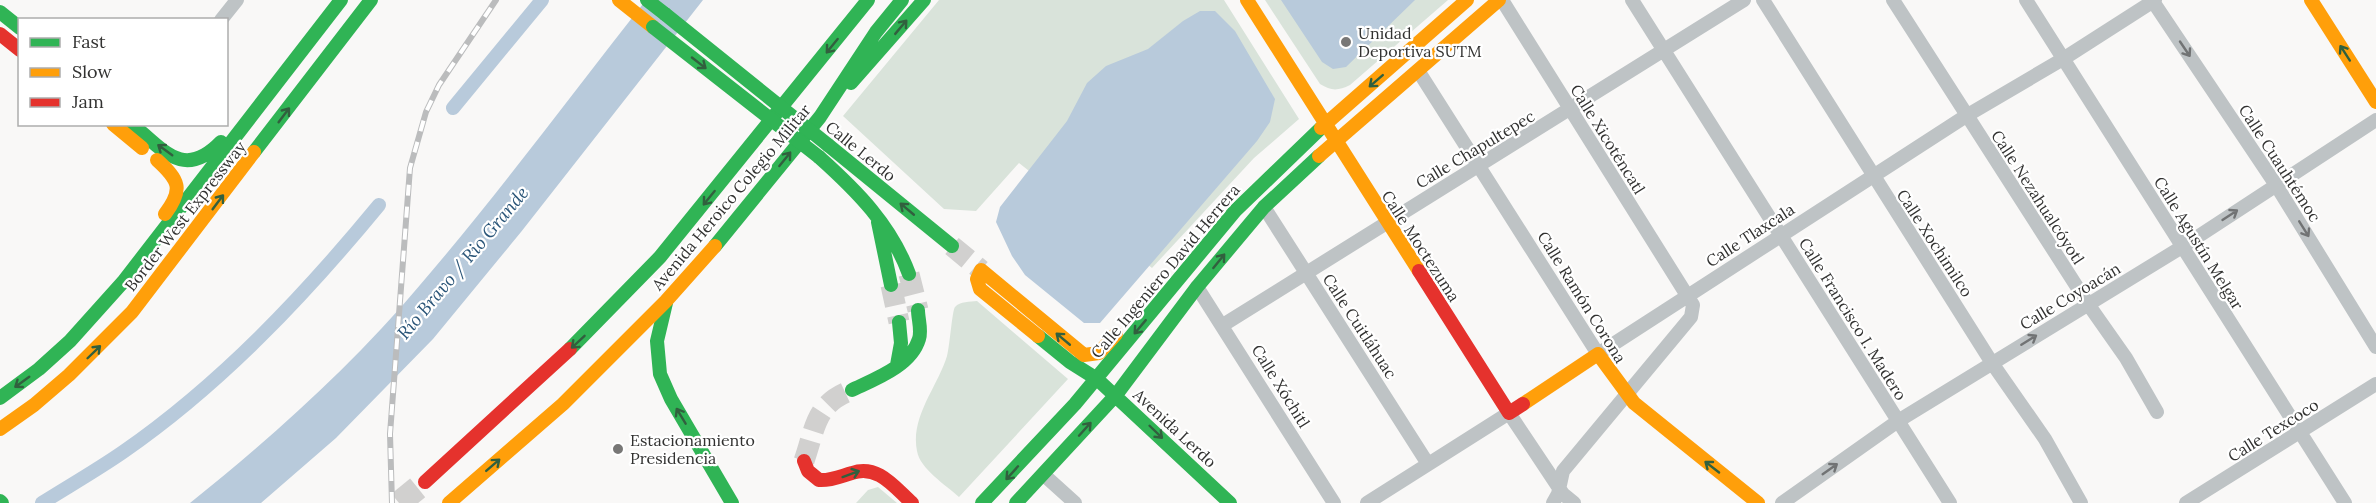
<svg xmlns="http://www.w3.org/2000/svg" width="2376" height="503" viewBox="0 0 2376 503" font-family="Lora,serif">
<style>
.green{fill:#d9e3da}
.water{fill:#b8cadb}
.lines{fill:none;stroke-linecap:round;stroke-linejoin:round}
.canal{stroke:#b8cadb;stroke-width:14}
.primary-tunnel{stroke:#d1d0cf;stroke-width:21;stroke-dasharray:21 10;stroke-linecap:butt}
.highway-tunnel{stroke:#d1d0cf;stroke-width:24;stroke-dasharray:24 12;stroke-linecap:butt}
.street{stroke:#bec3c5;stroke-width:14}
.fast{stroke:#30b455;stroke-width:14}
.slow{stroke:#ff9f0a;stroke-width:14}
.jam{stroke:#e5322d;stroke-width:14}
.rail-casing{stroke:#bbbcbd;stroke-width:6}
.rail{stroke:#fff;stroke-width:4;stroke-dasharray:11;stroke-linecap:butt}
.fast-bridge{stroke:#30b455;stroke-width:14}
.oneway{stroke:#31603e}
.oneway2{stroke:#717374}
.poi-dot{fill:#787776;stroke:#fff;stroke-width:2}
.labels{text-anchor:middle;stroke-width:4.5;stroke-linejoin:round;paint-order:stroke}
.poi-label{font-size:16px;fill:#323231;stroke:#fff;text-anchor:start}
.street-label{font-size:16px;fill:#323231;stroke:#fff}
.water-label{font-size:18px;font-style:italic;fill:#2a5578;stroke:#fff}
</style>
<rect width="100%" height="100%" fill="#f9f8f7"/>
<!-- green -->
<path class="green" d="M939,0H1224L1299,119L1254,158L1152,268L1019,163L976,211L944,209L843,116Z
M1265,0H1448L1350,85C1338,91 1331,91 1320,84Z
M977,301L1068,379L959,497C946,485 920,469 917,451C910,417 938,386 947,356C950,345 952,311 955,307C960,301 970,302 977,301Z
M878,487L897,503H856L868,490Z"/>
<!-- water -->
<path class="water" d="M646,0H703L521,232L433,339L336,438L261,503H190C272,437 352,366 420,285C499,193 571,95 646,0Z
M1281,0H1415L1346,67L1333,69L1322,62Z
M1200,11H1215L1235,31L1275,99L1270,122L1257,141L1100,323H1084L1025,275L1012,256L996,222L1000,207L1067,121L1087,83L1106,66L1148,49L1183,21Z"/>
<g class="lines">
<!-- canal -->
<path class="canal" d="M453,108L542,0
M42,503C69,486 97,470 123,452C221,384 304,296 379,205"/>
<!-- primary-tunnel -->
<path class="primary-tunnel" d="M952,246L981,270
M909,274L918,310
M891,285L899,322
M804,461C816,426 815,404 852,390"/>
<!-- highway-tunnel -->
<path class="highway-tunnel" d="M399,503L425,482"/>
<!-- street -->
<path class="street" d="M1502,0L1693,305L1691,317L1563,471L1558,494L1553,503
M1632,0L1950,503
M1763,0L1992,363L2045,439L2081,503
M1893,0L2088,304L2126,358L2157,412
M2026,0L2345,503
M2152,0L2276,185L2376,347
M221,20L237,0
M1419,72L1598,354L1966,116L2063,59L2155,0
M1264,207L1428,464
M1197,287L1334,503
M1223,325L1744,0
M1044,475L1075,503
M1367,503L1509,413L1563,494L1574,503
M1782,503L1898,421L2182,247L2376,120
M2186,503L2376,384"/>
<!-- fast -->
<path class="fast" d="M647,0L665,14
M0,12L20,28
M851,83L924,0
M132,124C164,151 184,180 221,142
M828,145L952,246
M254,152L371,0
M819,157C857,191 891,225 909,274
M878,222L891,285
M715,246L820,117L876,32L902,0
M666,303L657,341L660,374L671,399L732,503
M1038,336L1070,362L1097,379L1230,503
M570,349L660,257L868,0
M897,365L901,343L899,322
M852,390C875,379 911,366 919,339C922,330 918,319 918,310
M0,398L39,369L70,341L123,282L341,0
M0,501L2,503
M982,503L1075,404L1235,211L1321,128
M1016,503L1116,395L1197,287L1264,207L1319,156"/>
<!-- slow -->
<path class="slow" d="M619,0L653,27
M1247,0L1419,271
M2311,0L2376,102
M113,124L142,148
M1321,128L1467,0
M1319,156L1499,0
M157,160C179,180 184,189 165,214
M1038,336L980,289L977,279L981,270L1084,355L1099,353L1116,334
M1523,404L1598,354L1634,403L1758,503
M0,429L34,405L69,375L132,312L254,152
M449,503L563,404L666,301L715,246"/>
<!-- jam -->
<path class="jam" d="M0,34L20,50
M1419,271L1509,413L1523,404
M804,461L808,471L819,480C831,481 841,476 852,473C878,464 894,487 912,503
M425,482L570,349"/>
<!-- rail casing -->
<g class="rail-casing">
<path id="rail" d="M392,503L390,434L410,168L426,112L439,85L496,0"/>
</g>
<!-- rail -->
<use href="#rail" class="rail"/>
<!-- fast-bridge -->
<path class="fast-bridge" d="M665,14L828,145
M653,27L819,157"/>
</g>
<!-- one-way arrows -->
<defs><path id="oneway-shaft" d="M-6 0H5M1.5-3L5.5 0L1.5 3" fill="none" stroke-width="1.6" stroke-linecap="round" stroke-linejoin="round" transform="scale(1.5)"/></defs>
<g class="oneway">
<use href="#oneway-shaft" transform="translate(901 27) rotate(-50)"/>
<use href="#oneway-shaft" transform="translate(832 46) rotate(129)"/>
<use href="#oneway-shaft" transform="translate(2345 53) rotate(-123)"/>
<use href="#oneway-shaft" transform="translate(699 63) rotate(38)"/>
<use href="#oneway-shaft" transform="translate(1376 81) rotate(139)"/>
<use href="#oneway-shaft" transform="translate(284 115) rotate(-53)"/>
<use href="#oneway-shaft" transform="translate(165 150) rotate(-144)"/>
<use href="#oneway-shaft" transform="translate(785 159) rotate(-51)"/>
<use href="#oneway-shaft" transform="translate(709 198) rotate(129)"/>
<use href="#oneway-shaft" transform="translate(218 202) rotate(-53)"/>
<use href="#oneway-shaft" transform="translate(907 209) rotate(-140)"/>
<use href="#oneway-shaft" transform="translate(1219 261) rotate(-51)"/>
<use href="#oneway-shaft" transform="translate(1140 327) rotate(130)"/>
<use href="#oneway-shaft" transform="translate(1063 339) rotate(-140)"/>
<use href="#oneway-shaft" transform="translate(578 342) rotate(137)"/>
<use href="#oneway-shaft" transform="translate(94 352) rotate(-44)"/>
<use href="#oneway-shaft" transform="translate(22 382) rotate(144)"/>
<use href="#oneway-shaft" transform="translate(681 416) rotate(-121)"/>
<use href="#oneway-shaft" transform="translate(1085 429) rotate(-48)"/>
<use href="#oneway-shaft" transform="translate(1156 432) rotate(44)"/>
<use href="#oneway-shaft" transform="translate(493 465) rotate(-41)"/>
<use href="#oneway-shaft" transform="translate(1712 467) rotate(-142)"/>
<use href="#oneway-shaft" transform="translate(1012 473) rotate(132)"/>
<use href="#oneway-shaft" transform="translate(851 474) rotate(-20)"/>
</g>
<g class="oneway2">
<use href="#oneway-shaft" transform="translate(2185 49) rotate(56)"/>
<use href="#oneway-shaft" transform="translate(2230 215) rotate(-33)"/>
<use href="#oneway-shaft" transform="translate(2304 229) rotate(58)"/>
<use href="#oneway-shaft" transform="translate(2029 340) rotate(-32)"/>
<use href="#oneway-shaft" transform="translate(1830 469) rotate(-35)"/>
</g>
<!-- markers -->
<g class="poi-dot">
<circle cx="1346" cy="42" r="6"/>
<circle cx="618" cy="449" r="6"/>
</g>
<g class="labels">
<!-- poi labels -->
<g class="poi-label">
<text x="1358" y="39">Unidad<tspan x="1358" dy="18">Deportiva SUTM</tspan></text>
<text x="630" y="446">Estacionamiento<tspan x="630" dy="18">Presidencia</tspan></text>
</g>
<!-- street labels -->
<g class="street-label">
<text transform="translate(1608 139) rotate(58)" y="6">Calle Xicoténcatl</text>
<text transform="translate(1475 149) rotate(-31)" y="6">Calle Chapultepec</text>
<text transform="translate(861 151) rotate(39)" y="6">Calle Lerdo</text>
<text transform="translate(2280 163) rotate(57)" y="6">Calle Cuauhtémoc</text>
<text transform="translate(731 197) rotate(-50)" y="6">Avenida Heroico Colegio Militar</text>
<text transform="translate(2038 197) rotate(57)" y="6">Calle Nezahualcóyotl</text>
<text transform="translate(185 216) rotate(-52)" y="6">Border West Expressway</text>
<text transform="translate(1750 235) rotate(-33)" y="6">Calle Tlaxcala</text>
<text transform="translate(1935 243) rotate(57)" y="6">Calle Xochimilco</text>
<text transform="translate(2199 243) rotate(58)" y="6">Calle Agustín Melgar</text>
<text transform="translate(1421 246) rotate(57)" y="6">Calle Moctezuma</text>
<text transform="translate(1165 271) rotate(-50)" y="6">Calle Ingeniero David Herrera</text>
<text transform="translate(2070 296) rotate(-31)" y="6">Calle Coyoacán</text>
<text transform="translate(1582 297) rotate(58)" y="6">Calle Ramón Corona</text>
<text transform="translate(1853 319) rotate(58)" y="6">Calle Francisco I. Madero</text>
<text transform="translate(1360 326) rotate(57)" y="6">Calle Cuitláhuac</text>
<text transform="translate(1281 386) rotate(58)" y="6">Calle Xóchitl</text>
<text transform="translate(1175 428) rotate(43)" y="6">Avenida Lerdo</text>
<text transform="translate(2273 430) rotate(-32)" y="6">Calle Texcoco</text>
</g>
<!-- water labels -->
<g class="water-label">
<text transform="translate(463 263) rotate(-50)" y="6">Río Bravo / Rio Grande</text>
</g>
</g>
<!-- legend -->
<rect x="18" y="18" width="210" height="108" fill="#ffffff" stroke="#adadad" stroke-width="1.5"/>
<rect x="30" y="38" width="30" height="9" fill="#30b455" stroke="#adadad" stroke-width="1.5"/>
<text x="72" y="48" font-size="18" fill="#323231">Fast</text>
<rect x="30" y="68" width="30" height="9" fill="#ff9f0a" stroke="#adadad" stroke-width="1.5"/>
<text x="72" y="78" font-size="18" fill="#323231">Slow</text>
<rect x="30" y="98" width="30" height="9" fill="#e5322d" stroke="#adadad" stroke-width="1.5"/>
<text x="72" y="108" font-size="18" fill="#323231">Jam</text>
</svg>
